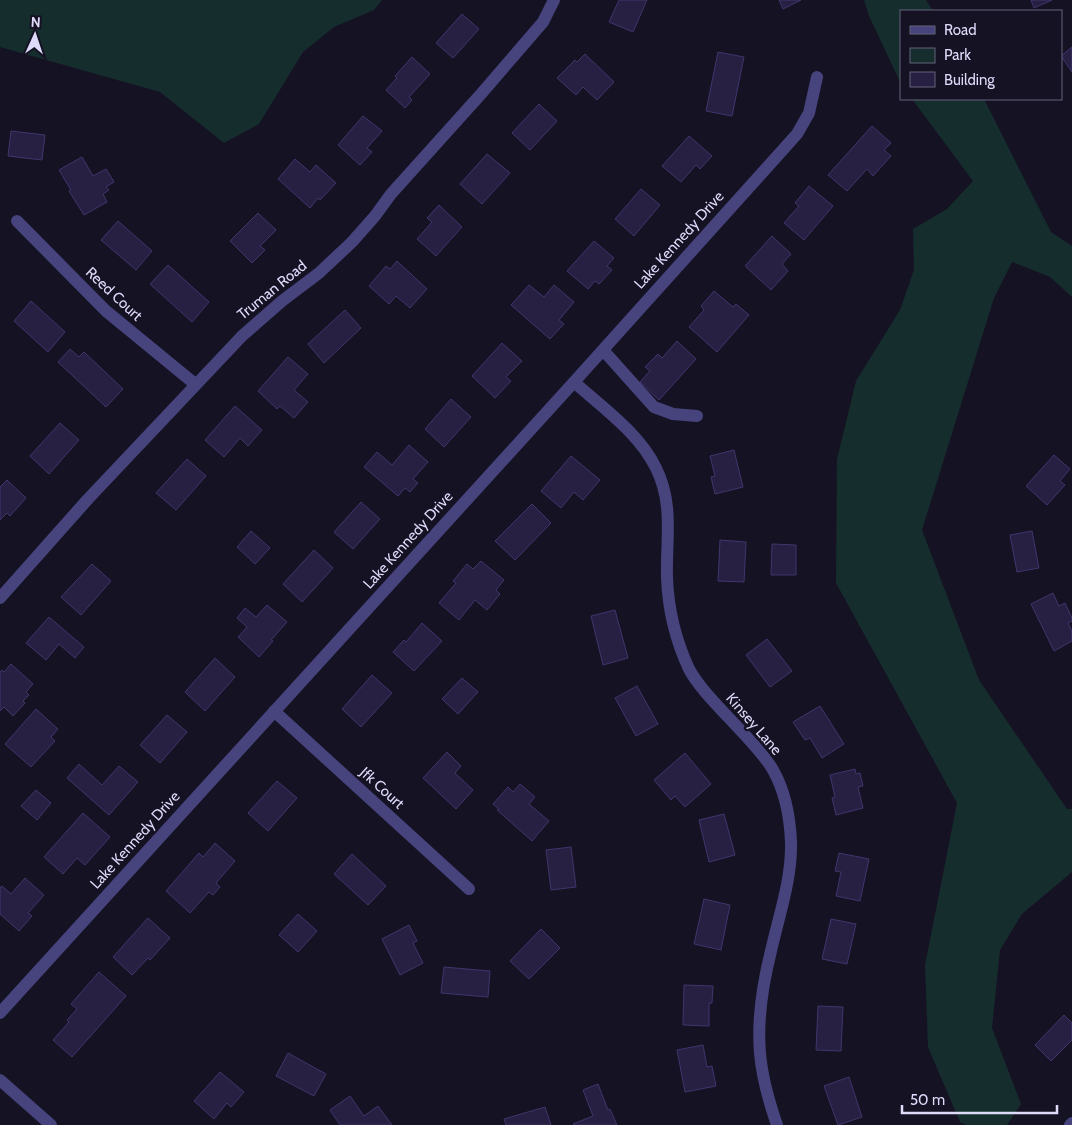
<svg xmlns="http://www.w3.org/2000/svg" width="1072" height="1125" viewBox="0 0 1072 1125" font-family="Cabin,sans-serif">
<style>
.green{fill:#162d2d}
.building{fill:#282043;stroke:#41356c}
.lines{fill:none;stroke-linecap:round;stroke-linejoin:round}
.minor{stroke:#46437d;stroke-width:12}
.labels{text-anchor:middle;stroke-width:4.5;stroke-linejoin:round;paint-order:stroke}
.street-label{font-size:15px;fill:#dedafa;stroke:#151224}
</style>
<rect width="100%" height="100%" fill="#151224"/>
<!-- green -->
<path class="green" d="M0,0H382L374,10L334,27L303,52L259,124L224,143L160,92L0,47Z
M864,0H926L933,11H901V84L869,16Z
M912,99H984L1051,232L1072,246V297L1050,277L1012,262L994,298L922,530L979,680L1067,809H1072V872L1022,914L1000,950L992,1028L1021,1104L1007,1125H966L960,1122L928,1047L925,965L957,803L836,583L837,459L856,381L900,310L914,270L913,229L947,209L973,181Z"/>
<!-- building -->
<path class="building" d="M619,0H647L633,32L609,22Z
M779,0H801L783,9Z
M1031,0H1052L1034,8Z
M462,14L479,29L453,58L436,43Z
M1072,47V72L1061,56Z
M718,52L744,57L732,116L706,111Z
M585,54L614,82L597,100L583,87L576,95L557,78L575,60L577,62Z
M412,57L430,74L409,97L412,100L405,108L386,90L397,78L395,76Z
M539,104L557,121L530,150L512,133Z
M363,116L382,131L367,148L372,152L360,165L338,145Z
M872,126L891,143L884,150L891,156L873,176L867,169L847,191L828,175Z
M11,131L45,135L42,160L8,156Z
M689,136L712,156L700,169L696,165L681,182L662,166Z
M487,154L510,173L482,204L460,184Z
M82,157L93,176L106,169L114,182L106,187L109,190L103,194L107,202L84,215L69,191L71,190L59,170Z
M295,159L310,172L316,165L336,183L320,200L318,198L310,208L278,179Z
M809,186L833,206L804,240L784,223L799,206L795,203Z
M641,189L660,205L634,236L615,219Z
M439,205L462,227L436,256L417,239L432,222L427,218Z
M258,213L276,230L260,246L265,250L252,263L230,241Z
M118,221L152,251L136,270L101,240Z
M772,236L791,254L782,264L788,271L771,290L745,266Z
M594,241L614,258L607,266L612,270L599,284L595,281L588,289L567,271Z
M397,261L427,289L410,308L396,296L389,304L369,286L386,266L390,269Z
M168,265L209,302L192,322L150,284Z
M529,285L544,297L554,285L574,302L559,320L564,324L550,339L511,305Z
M714,291L733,307L736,304L749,315L717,352L689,327L704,310L701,306Z
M31,301L65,332L48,352L14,321Z
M345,310L361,328L324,363L308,344Z
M677,341L696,359L659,400L640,382L650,371L645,367L658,354L662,358Z
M502,343L522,361L506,377L511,381L495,398L472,376Z
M70,349L79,357L84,352L123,389L106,407L58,362Z
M288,357L308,374L294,390L308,402L294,418L280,406L277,409L258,391Z
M451,399L471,417L444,447L425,429Z
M235,406L262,430L248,446L240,438L224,457L205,440Z
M60,423L79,440L49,474L30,456Z
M409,445L428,462L413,479L418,483L410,492L405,488L398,496L364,467L377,452L392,465Z
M734,450L743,487L715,494L711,477L715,476L710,456Z
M1054,455L1070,469L1060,481L1065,485L1047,505L1026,486Z
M571,456L600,480L583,500L574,492L561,508L541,491Z
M187,459L206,476L176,510L156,493Z
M7,480L26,498L10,516L7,513L0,520V487Z
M361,502L380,519L353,549L334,532Z
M532,504L551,523L515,560L495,541Z
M251,531L270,548L255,564L237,547Z
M1032,531L1039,568L1017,572L1010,535Z
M720,540L746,542L744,582L718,581Z
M772,544L796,545V575H771Z
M314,550L333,568L302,602L283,584Z
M481,561L504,580L496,590L500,594L487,610L475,600L459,620L439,603L456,583L453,581L467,564L473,569Z
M92,564L111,581L81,615L61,597Z
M1053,593L1059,606L1065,603L1072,618V621L1068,623L1072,631V641L1054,651L1031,604Z
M267,605L287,622L271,640L273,641L259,657L238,637L247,627L237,618L245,608L256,617Z
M615,610L628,658L603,665L591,616Z
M49,617L84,647L75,658L59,644L46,660L26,643Z
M422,623L442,641L414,671L393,652L404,640L406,642Z
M767,639L792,671L770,687L746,655Z
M215,658L235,677L205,711L185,692Z
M11,664L33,684L26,692L29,695L23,701L25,703L13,716L4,707L0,711V672L2,670L4,672Z
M372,675L392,693L361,727L342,709Z
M462,678L478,692L458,714L442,699Z
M637,686L658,724L636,736L615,698Z
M820,706L844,744L822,758L810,738L805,740L793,722Z
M36,709L58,729L51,737L55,741L31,767L5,744Z
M167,715L187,732L160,763L140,745Z
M447,752L461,766L455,773L473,790L456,809L423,778Z
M685,753L711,784L685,807L675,796L671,800L654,780Z
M79,764L102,785L119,766L138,782L109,815L67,778Z
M855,769L856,774L860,773L863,786L858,787L863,808L836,815L832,798L835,797L830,775Z
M277,781L297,798L268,831L248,813Z
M520,784L535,797L529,804L549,821L532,841L497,810L499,809L493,804L508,787L513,792Z
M36,790L51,803L37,820L21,806Z
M83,813L110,837L85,865L77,858L63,874L44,857Z
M724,814L735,855L709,862L699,820Z
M215,843L235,861L216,883L220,887L213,895L209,892L190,913L166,891L199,853L203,857Z
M571,847L576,887L551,890L546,850Z
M839,853L869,859L860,901L836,896L841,872L835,871Z
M352,854L386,886L368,905L334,874Z
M25,878L44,895L28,913L32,916L19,931L0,914V888L2,886L11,894Z
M704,899L730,905L721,950L694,944Z
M298,914L317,931L298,952L279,935Z
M148,918L170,938L150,960L148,958L132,975L113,957Z
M831,919L856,924L847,964L822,959Z
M409,925L417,941L413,943L423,963L400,975L382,939Z
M541,929L560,948L529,979L510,961Z
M444,967L490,971L488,997L441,993Z
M99,972L126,996L72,1057L53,1040L69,1022L67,1020L77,1009L71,1004Z
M684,985L713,986L712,1003H709V1026L683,1025Z
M818,1006L843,1007L841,1051L816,1050Z
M1064,1015L1072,1023V1040L1051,1061L1035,1045Z
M703,1045L707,1067L712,1066L716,1086L685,1092L677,1050Z
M288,1053L326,1074L314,1096L276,1076Z
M220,1072L244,1092L231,1107L227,1103L214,1119L194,1101Z
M849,1077L862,1117L838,1125L824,1086Z
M598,1084L608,1110L610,1109L617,1125H574L573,1124L593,1116L583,1090Z
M350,1096L364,1116L378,1106L392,1125H340L330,1110Z
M545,1107L551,1125H506L504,1119Z"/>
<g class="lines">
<!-- minor -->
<path class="minor" d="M17,221L106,311L195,384
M603,350L654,407L673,414L697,416
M574,382C603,408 639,433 656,468C674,504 666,539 667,577C668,608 676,641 689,669C699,687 714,702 728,717C741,731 764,754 773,770C785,791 790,818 791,842C792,879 779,915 771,951C763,983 757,1019 760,1053C762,1077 769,1102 777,1125
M0,598L88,499L242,336L282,301L319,273L352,242L375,216L391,194L481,94L543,22L554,0
M274,711L469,889
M0,1013L574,382L797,134L809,113L817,77
M0,1080L51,1125
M1070,1125L1072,1123"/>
</g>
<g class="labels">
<!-- street labels -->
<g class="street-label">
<text transform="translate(679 240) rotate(-48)" y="5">Lake Kennedy Drive</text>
<text transform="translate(272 290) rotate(-39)" y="5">Truman Road</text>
<text transform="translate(114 294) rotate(43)" y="5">Reed Court</text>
<text transform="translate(408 540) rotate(-48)" y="5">Lake Kennedy Drive</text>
<text transform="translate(754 724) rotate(49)" y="5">Kinsey Lane</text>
<text transform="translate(382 788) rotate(42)" y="5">Jfk Court</text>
<text transform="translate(135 840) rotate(-48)" y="5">Lake Kennedy Drive</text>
</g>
</g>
<!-- legend -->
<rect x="900" y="10" width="162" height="90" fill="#151224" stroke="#65627a"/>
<rect x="910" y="26" width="25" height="8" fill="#46437d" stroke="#65627a"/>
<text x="944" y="35" font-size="15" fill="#dedafa">Road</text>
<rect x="910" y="48" width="25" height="15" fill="#162d2d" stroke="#65627a"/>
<text x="944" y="60" font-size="15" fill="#dedafa">Park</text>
<rect x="910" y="72" width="25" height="15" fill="#282043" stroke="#65627a"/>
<text x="944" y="85" font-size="15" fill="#dedafa">Building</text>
<!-- north arrow -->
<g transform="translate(35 35) rotate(3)" stroke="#151224" stroke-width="4" paint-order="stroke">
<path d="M0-4L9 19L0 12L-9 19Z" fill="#dedafa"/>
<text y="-8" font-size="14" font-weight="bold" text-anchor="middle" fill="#dedafa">N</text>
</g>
<!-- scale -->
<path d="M902 1105v8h155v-8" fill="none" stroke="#dedafa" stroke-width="2.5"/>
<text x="910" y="1105" font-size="15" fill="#dedafa" stroke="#151224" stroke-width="4" paint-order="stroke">50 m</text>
</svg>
